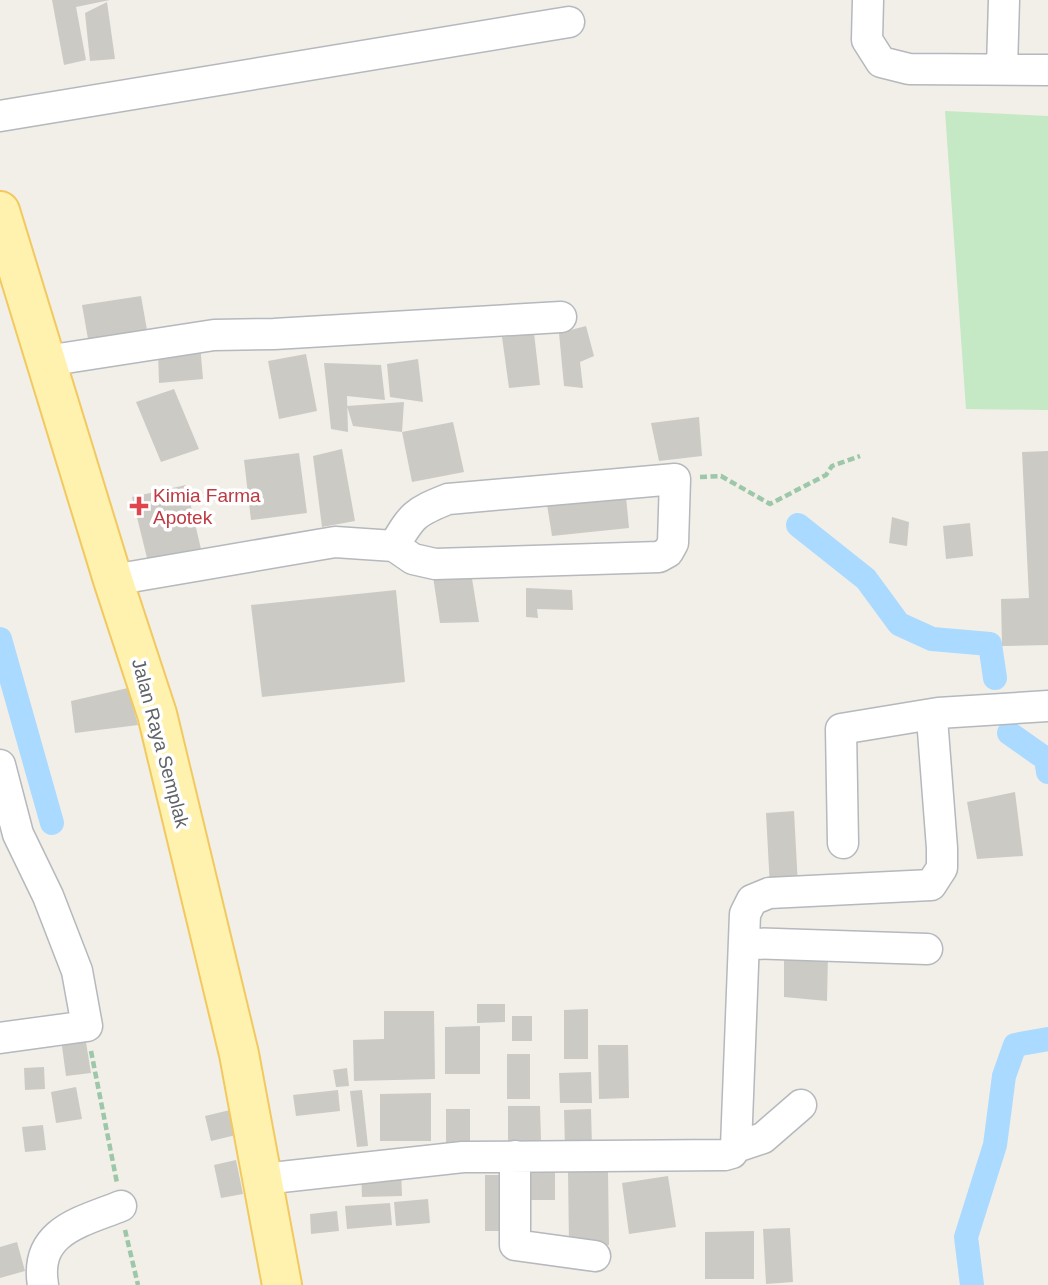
<svg xmlns="http://www.w3.org/2000/svg" width="1048" height="1285" viewBox="0 0 1048 1285" font-family="Helvetica,sans-serif">
<style>
.green{fill:#c5e8c5}
.lines{fill:none;stroke-linecap:round;stroke-linejoin:round}
.canal{stroke:#aadaff;stroke-width:24}
.building{fill:#cccac5}
.minor-casing{stroke:#b5b8bc;stroke-width:33}
.major-casing{stroke:#f2c960;stroke-width:42}
.path{stroke:#9cc7a9;stroke-width:4.5;stroke-dasharray:7 3.5;stroke-linecap:butt}
.minor{stroke:#fff;stroke-width:30}
.major{stroke:#fff2af;stroke-width:38}
.health-dot{fill:#e0444e;stroke:#fff;stroke-width:2.5}
.labels{text-anchor:middle;stroke-width:7;stroke-linejoin:round;paint-order:stroke}
.health-label{font-size:19px;fill:#be3a42;stroke:#fff;text-anchor:start}
.street-label{font-size:19px;fill:#5f6368;stroke:#fff}
</style>
<rect width="100%" height="100%" fill="#f1efe8"/>
<!-- green -->
<path class="green" d="M945,111L1048,116V410L966,409Z"/>
<g class="lines">
<!-- canal -->
<path class="canal" d="M798,525L866,579L899,624L932,639L990,644L995,678
M0,639L52,823
M1009,733L1046,759L1048,772
M972,1285L966,1237L995,1145L1004,1076L1015,1045L1048,1039"/>
</g>
<!-- building -->
<path class="building" d="M52,0H110L76,7L86,60L64,65Z
M107,2L115,59L90,61L85,13Z
M141,296L147,330L88,339L82,305Z
M586,326L594,356L580,362L583,388L564,386L559,333Z
M534,333L540,385L509,388L502,337Z
M200,344L203,379L159,383L158,350Z
M306,354L317,411L279,419L268,361Z
M418,359L423,402L390,397L387,364Z
M324,363L381,365L385,400L347,396L348,432L331,429Z
M174,389L199,449L161,462L136,402Z
M404,402L402,432L353,426L347,406Z
M699,417L702,456L659,461L651,423Z
M453,422L464,472L412,482L402,432Z
M342,449L355,521L322,527L313,456Z
M1048,451V645L1002,646L1001,599L1029,598L1022,452Z
M299,453L307,513L251,520L244,460Z
M186,485L201,549L148,562L132,497Z
M625,486L629,528L552,536L545,492Z
M892,517L909,522L907,546L889,543Z
M970,523L973,556L946,559L943,526Z
M470,566L479,622L440,623L432,570Z
M526,588L572,590L573,610L537,609L538,618L526,617Z
M396,590L405,682L262,697L251,605Z
M128,688L138,725L75,733L71,701Z
M1015,792L1023,856L977,859L967,802Z
M794,811L798,886L770,888L766,813Z
M784,951L828,954L827,1001L784,997Z
M477,1004H505V1022L477,1023Z
M588,1009V1059H564V1010Z
M384,1011H434L435,1079L354,1081L353,1040L384,1039Z
M512,1016H532V1041H512Z
M480,1026V1074H445V1027Z
M85,1036L91,1073L66,1076L61,1039Z
M598,1045H628L629,1098L599,1099Z
M507,1054H530V1099H507Z
M44,1067L45,1089L25,1090L24,1068Z
M347,1068L349,1086L336,1087L333,1070Z
M591,1072L592,1103H560L559,1073Z
M76,1087L82,1119L56,1123L51,1092Z
M338,1090L340,1111L296,1116L293,1095Z
M362,1090L368,1146L357,1147L350,1091Z
M431,1093V1141H380V1094Z
M508,1106H540L541,1141L508,1142Z
M446,1109H470V1143H446Z
M591,1109L592,1147H565L564,1110Z
M230,1110L236,1135L211,1141L205,1116Z
M43,1125L46,1150L25,1152L22,1127Z
M236,1160L243,1194L221,1198L214,1165Z
M555,1167V1200H526L525,1168Z
M401,1169L402,1196L362,1197L361,1171Z
M568,1171H608L609,1245H569Z
M485,1175H512L513,1231H485Z
M668,1176L676,1227L629,1234L622,1183Z
M428,1199L430,1223L396,1226L394,1202Z
M390,1203L392,1225L347,1229L345,1206Z
M337,1211L339,1231L311,1234L310,1214Z
M790,1228L793,1282L766,1284L763,1229Z
M754,1231V1279H705V1232Z
M17,1242L25,1271L0,1278V1247Z"/>
<g class="lines">
<!-- minor casing -->
<g class="minor-casing">
<path id="minor" d="M868,0L867,40L881,62L909,69L1048,70
M1002,68L1004,0
M0,116L569,22
M46,361L214,335L274,334L561,317
M113,580L335,542L394,546C412,515 415,512 448,499L675,479L673,543L668,552L659,557L435,564L413,559L394,546
M0,765L18,834L48,896L77,971L87,1026L0,1038
M843,843L841,729L938,713
M744,943L927,949
M736,1147L763,1138L801,1105
M515,1156V1245L595,1256
M263,1179L463,1157L725,1155L732,1153L736,1147L745,914L752,900L769,893L931,885L942,868V848L932,718L938,713L1048,706
M43,1285C34,1231 81,1222 121,1206"/>
</g>
<!-- major casing -->
<g class="major-casing">
<path id="major" d="M0,211L113,580L157,714L239,1054L282,1285"/>
</g>
<!-- path -->
<path class="path" d="M700,477L721,476L770,504L826,475L832,466L860,456
M91,1051L117,1183
M125,1230L138,1285"/>
<!-- minor -->
<use href="#minor" class="minor"/>
<!-- major -->
<use href="#major" class="major"/>
</g>
<!-- markers -->
<path class="health-dot" d="M135.5 495.5h7v7h7v7h-7v7h-7v-7h-7v-7h7z"/>
<g class="labels">
<!-- health labels -->
<g class="health-label">
<text x="153" y="502">Kimia Farma<tspan x="153" dy="22">Apotek</tspan></text>
</g>
<!-- street labels -->
<g class="street-label">
<text transform="translate(161 743) rotate(75)" y="7">Jalan Raya Semplak</text>
</g>
</g>
</svg>
